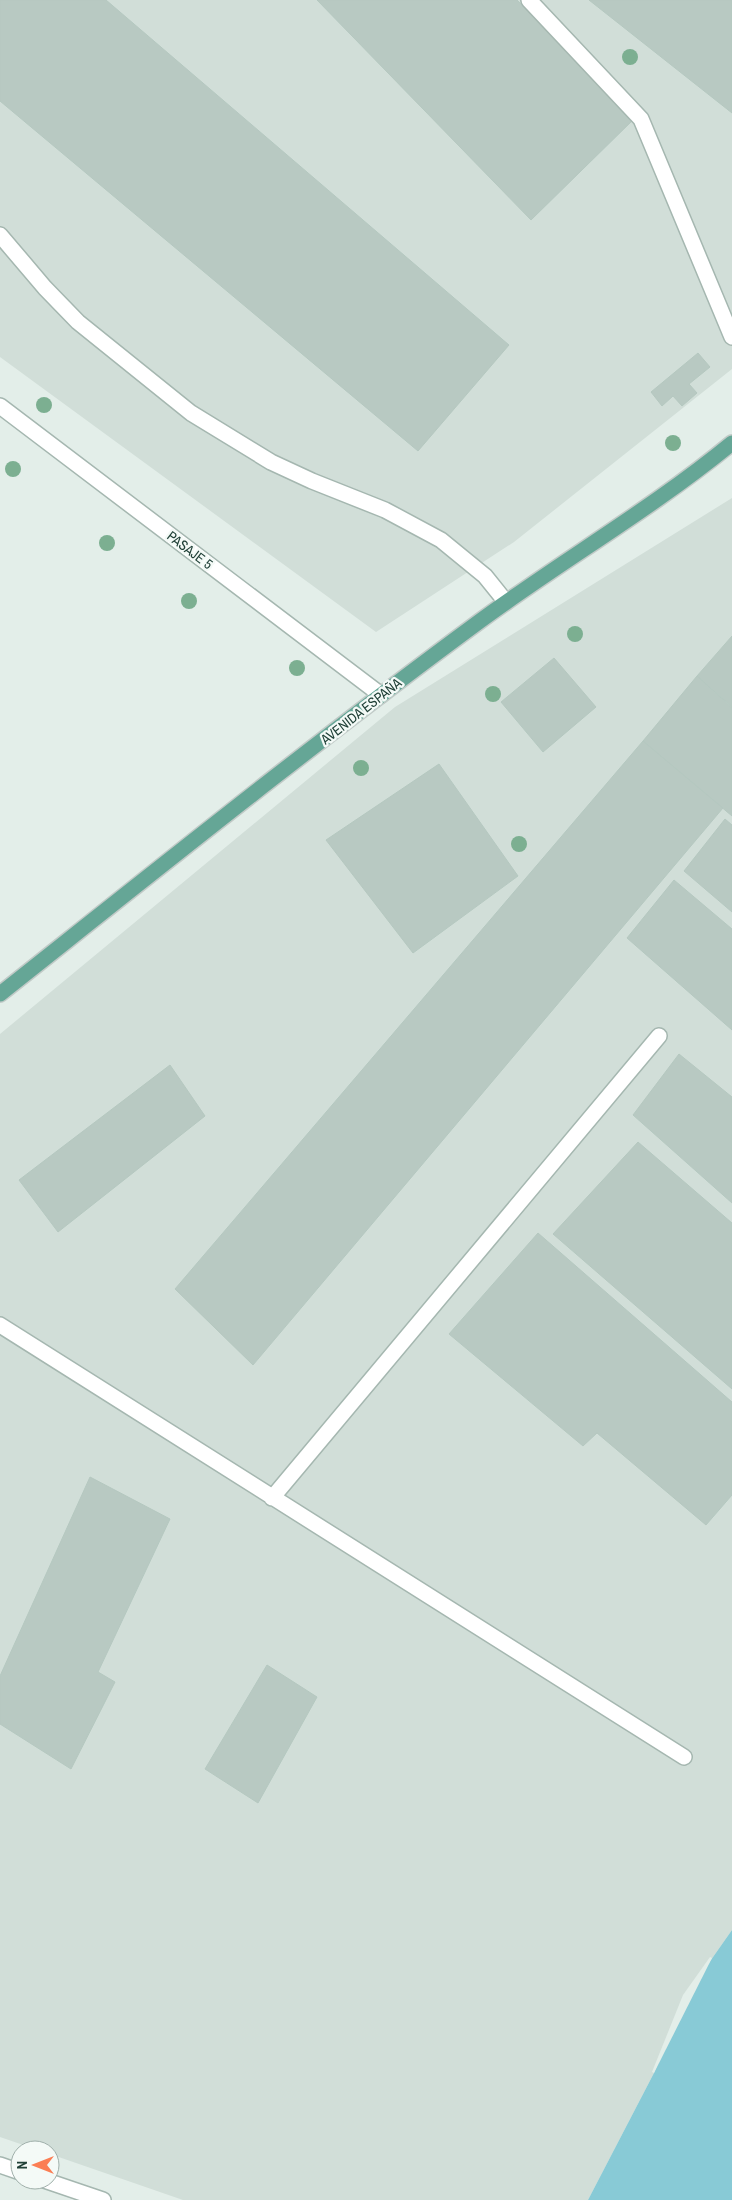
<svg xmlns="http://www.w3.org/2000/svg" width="732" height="2200" viewBox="0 0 732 2200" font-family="'Archivo Narrow',sans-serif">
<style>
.built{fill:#d1ded8}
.water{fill:#88cad6}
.pier{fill:#e3eee9}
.building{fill:#b8c9c2;stroke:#b5c8c0}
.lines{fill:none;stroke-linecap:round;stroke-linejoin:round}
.minor-casing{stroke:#a5b7b0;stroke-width:18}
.major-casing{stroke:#c1cac7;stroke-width:18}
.minor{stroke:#fff;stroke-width:15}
.major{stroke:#65a696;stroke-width:15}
.tree{fill:#7caf91}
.labels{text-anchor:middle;stroke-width:4.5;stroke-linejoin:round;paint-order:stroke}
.street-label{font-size:14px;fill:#214138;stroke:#f4faf7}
</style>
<rect width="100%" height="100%" fill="#e3eee9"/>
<!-- built -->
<path class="built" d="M0,0H732V369L514,542L376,632L0,357Z
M732,498V1930L685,1997L654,2073L588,2200H183L50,2154V2150H38L0,2137V1034L395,707Z"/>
<!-- water -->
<path class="water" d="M732,1930V2200H588L654,2073L685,1997Z"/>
<!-- pier -->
<path class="pier" d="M710,1957L712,1958L654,2073L652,2072L683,1995Z"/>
<!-- building -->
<path class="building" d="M0,0H106L509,345L418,451L0,101Z
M317,0H517L634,119L531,220Z
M589,0H732V113Z
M698,353L710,367L689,384L697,393L682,406L673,396L662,406L651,392Z
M732,636V707L697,676Z
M554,658L596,707L543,752L501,702Z
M697,676L732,708V816L643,741Z
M643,741L723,808L253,1365L175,1289Z
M439,764L518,876L413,953L326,840Z
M725,819L732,825V912L684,871Z
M674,880L732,929V1030L627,938Z
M679,1054L732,1097V1203L633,1115Z
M170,1065L205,1116L58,1232L19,1180Z
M638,1142L732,1223V1389L553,1234Z
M538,1233L732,1402V1495L706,1525L597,1433L583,1446L449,1334Z
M90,1477L170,1519L98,1672L115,1682L71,1769L0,1724V1676Z
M267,1665L317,1697L258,1803L205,1769Z"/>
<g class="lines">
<!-- minor casing -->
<g class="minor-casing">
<path id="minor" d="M529,0L641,119L732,337
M0,235L45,288L78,322L191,413L271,462L312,481L385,510L441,540L485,576L506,602
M0,406L381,695
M0,1325L684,1757
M272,1498L659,1036
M0,2165L20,2172
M44,2180L103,2200"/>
</g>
<!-- major casing -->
<g class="major-casing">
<path id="major" d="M0,994C159,868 317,741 480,621C563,560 653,508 732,443"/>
</g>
<!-- minor -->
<use href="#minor" class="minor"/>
<!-- major -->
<use href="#major" class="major"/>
</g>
<!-- trees -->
<g class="tree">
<circle cx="630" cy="57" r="8"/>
<circle cx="44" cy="405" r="8"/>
<circle cx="673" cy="443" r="8"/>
<circle cx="13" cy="469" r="8"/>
<circle cx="107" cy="543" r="8"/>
<circle cx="189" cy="601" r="8"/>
<circle cx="575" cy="634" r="8"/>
<circle cx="297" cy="668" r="8"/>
<circle cx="493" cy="694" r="8"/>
<circle cx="361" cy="768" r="8"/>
<circle cx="519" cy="844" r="8"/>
</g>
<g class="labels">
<!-- street labels -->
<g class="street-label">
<text transform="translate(190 550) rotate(37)" y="5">PASAJE 5</text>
<text transform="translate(361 711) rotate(-38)" y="5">AVENIDA ESPAÑA</text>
</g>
</g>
<!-- north arrow -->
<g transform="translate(35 2165) rotate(270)"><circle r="24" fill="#f4faf7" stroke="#a0b0ab"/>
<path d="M0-4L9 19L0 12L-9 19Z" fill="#fb7e54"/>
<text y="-8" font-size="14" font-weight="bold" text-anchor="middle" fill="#214138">N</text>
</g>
</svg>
